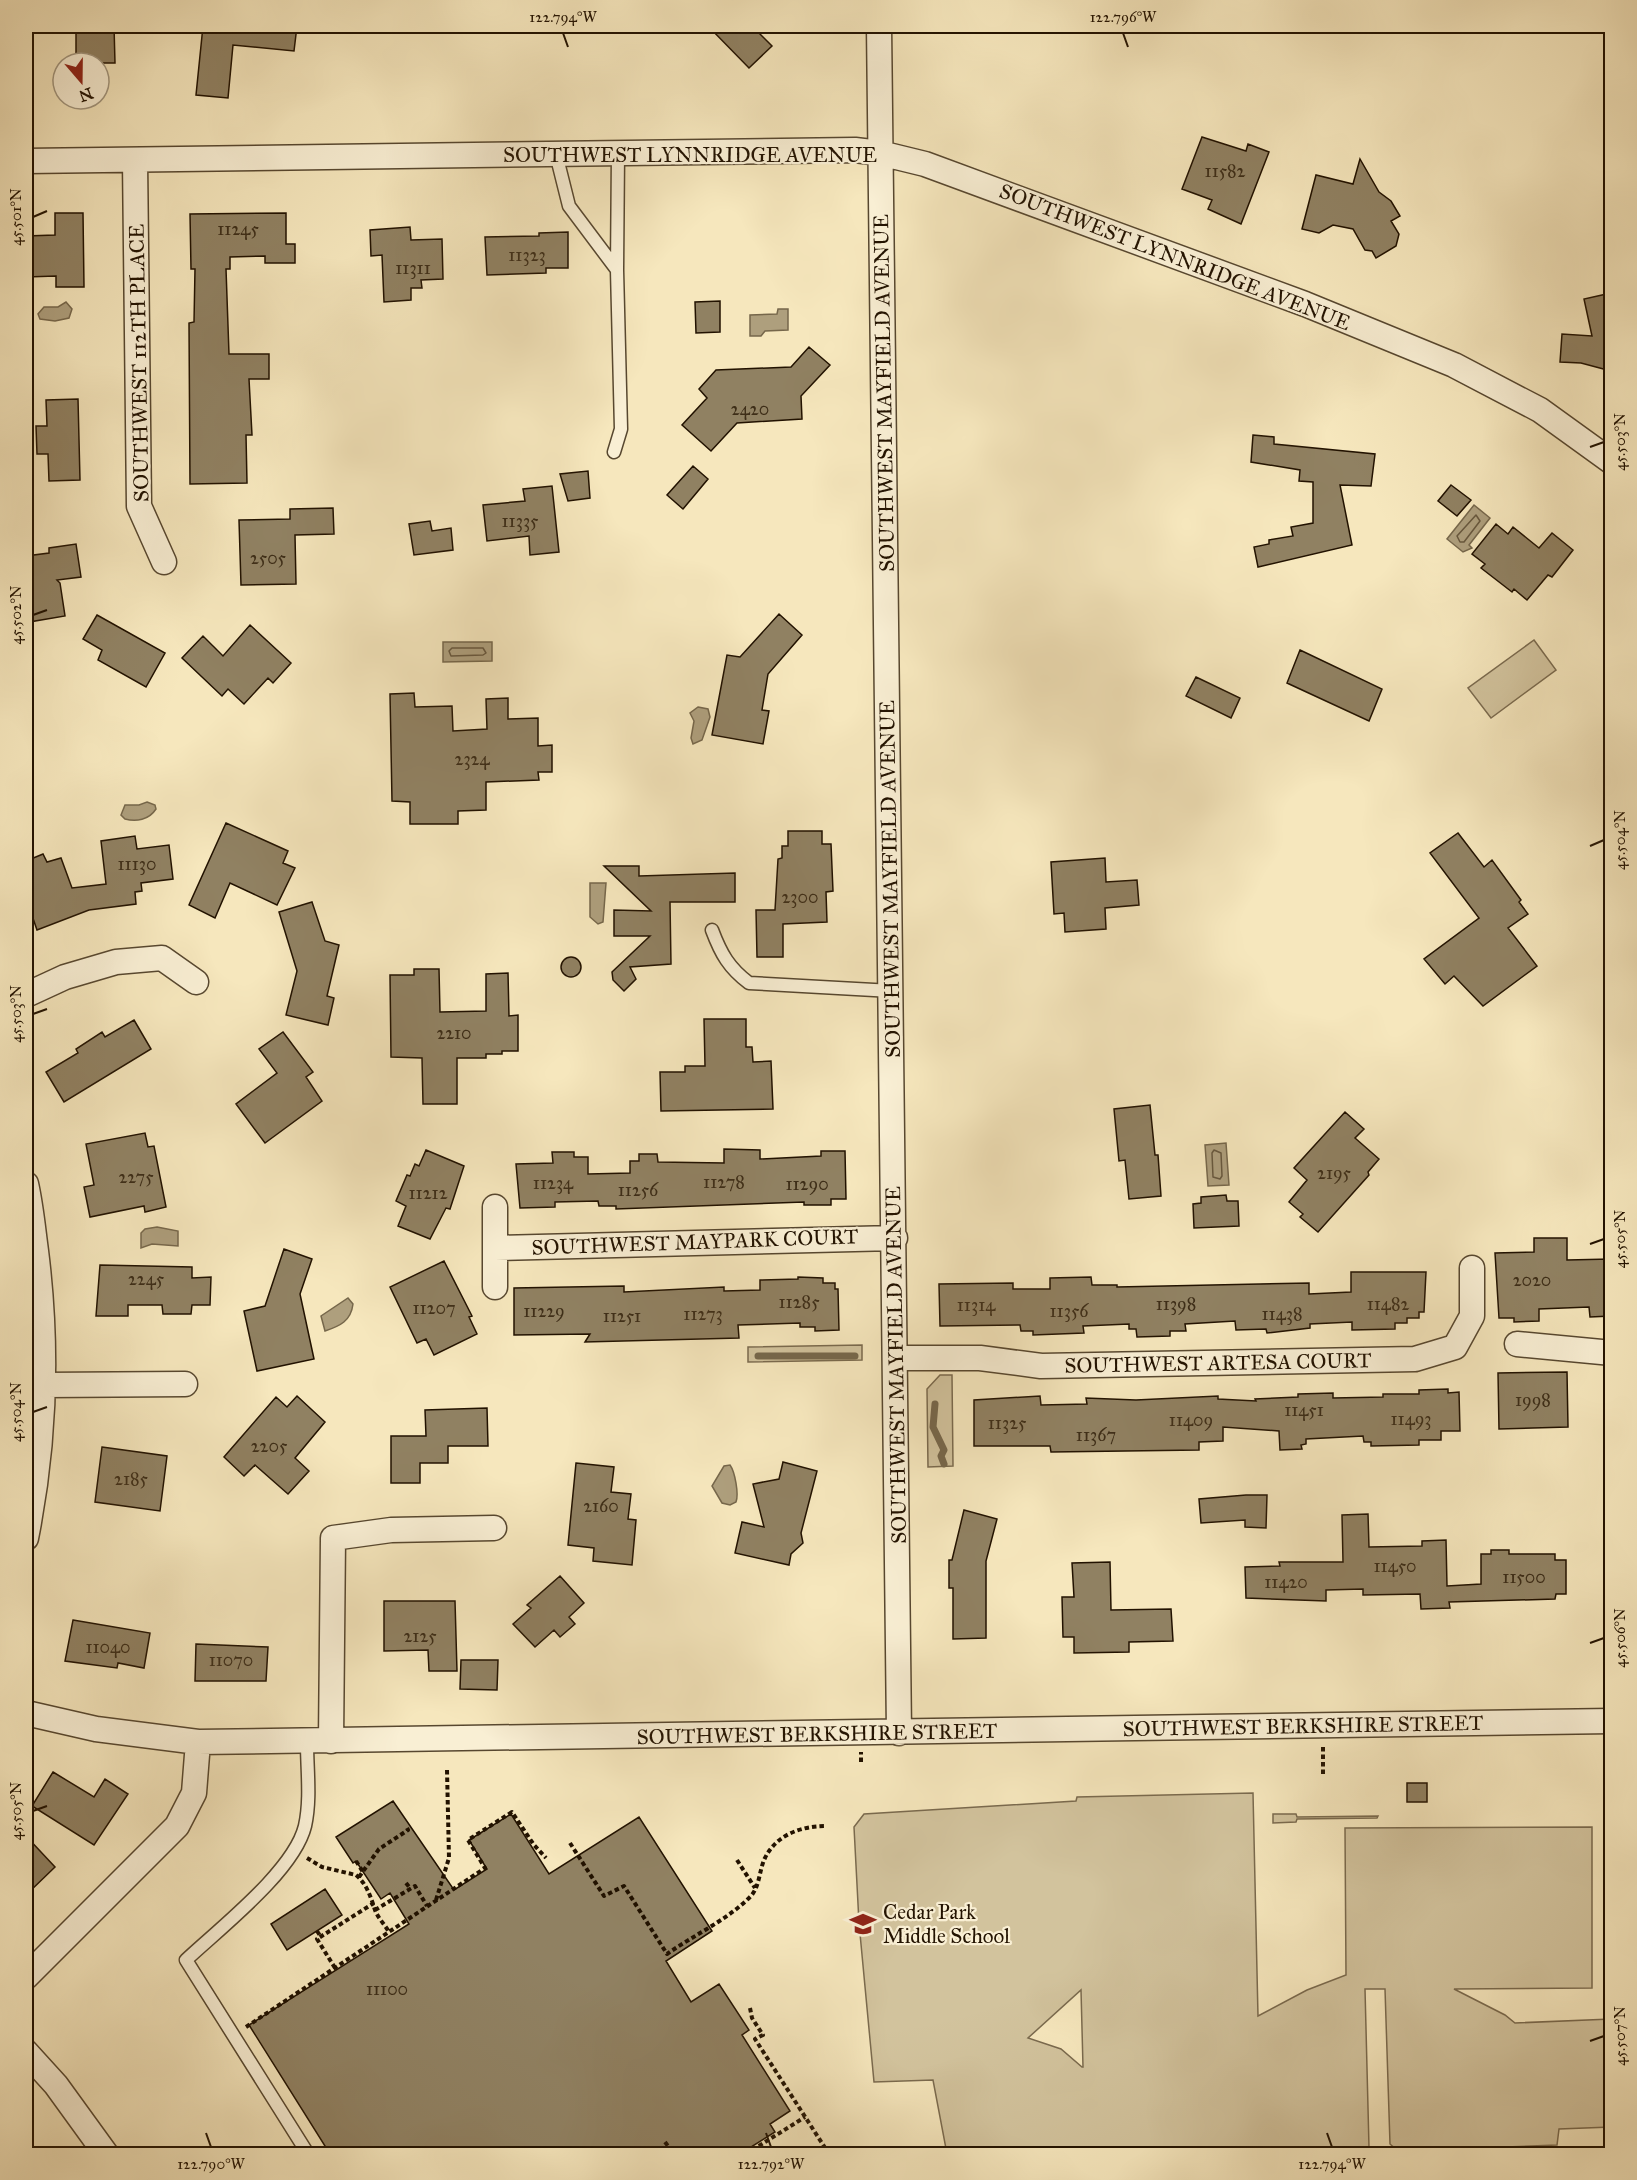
<svg xmlns="http://www.w3.org/2000/svg" width="1637" height="2180" viewBox="0 0 1637 2180" font-family="'IM FELL Great Primer',serif">
<style>
.green{fill:#d2c39d;stroke:#7a6a4e;stroke-width:1.5;fill-rule:evenodd}
.water{fill:#ae9f7d;stroke:#76674b;stroke-width:1.5}
.lines{fill:none;stroke-linecap:round;stroke-linejoin:round}
.shore{stroke:#68583e;stroke-width:1.5}
.stream{stroke:#76674b;stroke-width:7}
.building{fill:#908162;stroke:#221200;stroke-width:1.5}
.lane-casing{stroke:#57472f;stroke-width:15}
.street-casing{stroke:#57472f;stroke-width:27}
.path{stroke:#221200;stroke-width:4;stroke-dasharray:4.5 3;stroke-linecap:butt}
.lane{stroke:#f9efd4;stroke-width:12}
.street{stroke:#f9efd4;stroke-width:24}
.ticks{fill:none;stroke:#221200;stroke-width:2}
.labels{text-anchor:middle;stroke-width:4.5;stroke-linejoin:round;paint-order:stroke}
.number-label{font-size:18px;fill:#3e2e18}
.street-label{font-size:21px;fill:#221200;stroke:#f9efd4}
.poi-label{font-size:21px;fill:#221200;stroke:#f9efd4;text-anchor:start}
.neatline{fill:none;stroke:#221200;stroke-width:2}
.ticks-label{font-size:15px;text-anchor:middle;fill:#221200}
</style>
<rect width="100%" height="100%" fill="#f6e7bd"/>
<filter id="stains"><feTurbulence type="fractalNoise" baseFrequency=".00333" numOctaves="4"/><feColorMatrix values="0 0 0 0 .2 0 0 0 0 .09 0 0 0 0 .02 0 0 0 .5 -.17"/></filter>
<radialGradient id="worn" r=".72"><stop offset=".6" stop-color="#630" stop-opacity="0"/><stop offset="1" stop-color="#630" stop-opacity=".3"/></radialGradient>
<!-- green -->
<path class="green" d="M1534,640L1556,670L1491,718L1468,688Z
M862,1345V1360L748,1362V1347Z
M940,1375H952L953,1466L928,1467L927,1389Z
M1253,1793L1258,2016L1307,1990L1346,1975L1345,1828L1592,1827V1988L1454,1989L1505,2015L1515,2023L1611,2019V2127L1559,2129L1557,2145L1398,2151L1390,2144L1385,1989H1365L1369,2147L1363,2154H947L933,2080L874,2082L859,1923L854,1827L864,1814L1076,1801L1077,1797ZM1081,1990L1083,2067H1082L1061,2049L1028,2038Z
M1273,1814H1296L1297,1817L1378,1816L1377,1818L1297,1819L1296,1822L1273,1823Z"/>
<!-- water -->
<path class="water" d="M66,302L72,309L69,318L55,321L40,319L38,314L44,307H58Z
M778,309H788V330L765,331L761,336H750V315L777,314Z
M1474,505L1490,518L1469,545L1472,548L1463,552L1447,539Z
M443,642H492V661L443,662Z
M698,707L708,709L710,717L702,740L693,744L691,738L694,721L690,713Z
M147,802L155,805L156,809C149,820 136,822 125,819L121,815L125,805H139Z
M590,883H606L603,922L598,924L590,917Z
M1226,1143L1229,1185L1208,1186L1205,1145Z
M157,1227L178,1231V1246L152,1244L141,1248V1233L145,1229Z
M348,1298L353,1304C351,1321 340,1326 325,1331L321,1316Z
M730,1465C735,1472 739,1494 736,1502L730,1505L722,1503L712,1486L724,1466Z"/>
<g class="lines">
<!-- shore -->
<path class="shore" d="M1476,515L1480,521L1464,542H1460L1457,536Z
M452,648H483L486,653L483,655L451,656L449,651Z
M1214,1150L1221,1153L1222,1176L1220,1179L1213,1177L1212,1153Z"/>
<!-- stream -->
<path class="stream" d="M758,1356H855
M935,1404L933,1427L944,1450L941,1456L944,1464"/>
</g>
<!-- building -->
<path class="building" d="M76,26H114L115,63H76Z
M203,26H297L294,51L233,45L228,98L196,95Z
M708,26H752L772,46L749,68Z
M1202,137L1246,151L1248,144L1269,152L1241,224L1208,209L1212,200L1182,189Z
M1360,159L1379,192L1391,201L1400,216L1391,221L1399,234L1396,246L1376,258L1372,251L1365,250L1353,229L1333,225L1319,233L1302,229L1316,175L1353,184Z
M55,213H83L84,287H56V276L26,277V236L55,235Z
M286,213V244H295V263H265V256L230,257V269H226L229,354H269V379H249L252,435H246L247,483L190,484L189,323L194,322L195,269H191L190,214Z
M410,227L411,240L442,239L443,279L421,280L422,288H411V300L384,302L382,255L371,256L370,230Z
M568,232V268H546V273L487,275L485,237L539,236V233Z
M1611,293V371L1581,363L1560,362L1562,334L1592,336L1584,299Z
M720,301V332L696,333L695,302Z
M809,347L830,365L801,396L802,419L737,423L711,451L682,425L707,398L699,389L716,370L791,367Z
M78,399L80,480L49,481L48,454H37L36,426H47L46,400Z
M1253,435L1274,437V444L1375,454L1371,486L1340,485L1352,545L1258,567L1254,547L1269,544V540L1293,536L1291,527L1313,523V482L1299,481L1300,470L1251,462Z
M693,466L708,479L683,509L667,495Z
M588,471L590,498L568,501L560,474Z
M1451,485L1471,500L1457,516L1438,501Z
M552,486L559,552L530,555L529,536L487,541L483,505L525,501L523,489Z
M333,508L334,534L295,535L296,584L241,585L239,520L290,519V509Z
M430,521L432,531L451,528L453,550L414,555L409,524Z
M1496,524L1508,534L1513,527L1539,548L1552,533L1573,550L1552,577L1548,575L1527,600L1514,589L1512,592L1481,568L1485,564L1472,554Z
M76,544L81,577L57,580L60,583L65,616L29,622L26,556L49,553V548Z
M779,614L802,635L768,674L762,710L769,711L763,744L712,735L727,655L740,657Z
M97,615L165,653L146,687L98,660L102,650L83,639Z
M250,625L291,663L273,683L268,678L244,704L228,689L222,696L182,658L203,636L223,656Z
M1300,650L1382,689L1369,721L1287,683Z
M1196,677L1240,698L1231,718L1186,696Z
M414,693L415,707L452,706L453,731L487,729L486,699L508,698V719L538,718V746L552,745V772H538L539,780L486,782V810L458,811V824H410V802L392,801L390,694Z
M226,823L288,851L283,863L295,868L277,905L230,883L215,918L189,905Z
M788,831H822V844H831L833,891L826,892L827,922L783,924V957H757L756,910H775L778,859L782,858V846H788Z
M1458,833L1484,867L1492,860L1521,900L1519,902L1528,914L1508,928L1537,966L1483,1006L1454,976L1445,984L1424,959L1479,918L1430,853Z
M135,836L137,849L169,845L173,879L141,883L142,891L135,892L136,904L89,910L37,930L26,898V861L43,854L47,862L61,858L72,888L106,884L101,841Z
M1105,858L1106,882L1137,880L1139,905L1105,908L1106,929L1065,932L1064,913L1054,914L1051,862Z
M604,866H639V876L735,873V902H670L671,964L630,967L636,979L624,991L613,980L612,972L650,936H614V910L651,911Z
M312,902L325,941L339,945L327,996L334,998L328,1025L286,1015L297,971L279,912Z
M561 967a10 10 0 1 1 20 0a10 10 0 1 1-20 0Z
M414,969H439L440,1012L486,1011V974L508,973L509,1016L518,1015V1051H502V1054H486V1058H457V1104H423L422,1058L391,1057L390,975H414Z
M704,1019H746V1047H752L753,1062L771,1061L773,1109L661,1111L660,1072H685V1066H705Z
M134,1020L151,1049L64,1102L46,1072L78,1053L76,1049L102,1032L105,1037Z
M283,1032L313,1072L306,1077L322,1101L265,1143L236,1104L277,1073L259,1049Z
M1150,1105L1155,1155H1158L1161,1196L1129,1199L1125,1160L1119,1161L1114,1109Z
M1345,1112L1364,1129L1355,1138L1379,1159L1368,1172L1369,1175L1318,1232L1300,1217L1303,1214L1289,1202L1307,1180L1294,1168Z
M145,1133L148,1147L154,1146L166,1207L145,1212L144,1206L90,1217L84,1187L94,1185L86,1144Z
M724,1149L760,1150V1159L821,1156V1151H845L846,1199H831V1205H804V1202L616,1209V1206H599L598,1201L555,1202V1207L520,1208L516,1164L553,1163L552,1152H574V1157H588V1174L630,1173V1161H639V1154H657L658,1162L724,1163Z
M426,1150L464,1166L450,1209L446,1208L430,1239L398,1226L406,1206L396,1201L407,1175L410,1176L415,1164L419,1166Z
M1226,1195L1227,1201H1238L1239,1226L1194,1228L1193,1204L1201,1203V1197Z
M1534,1238H1567V1260L1611,1259V1316L1590,1317L1589,1307L1539,1309V1321L1514,1322V1318H1499L1495,1253L1534,1252Z
M284,1249L312,1259L300,1294L314,1359L257,1371L244,1311L265,1306Z
M444,1261L472,1316L469,1317L477,1334L434,1355L426,1339L417,1343L390,1287Z
M100,1265L192,1267V1278L211,1277L210,1305H192L191,1314H163L162,1305H128V1316H96Z
M1351,1272H1426L1424,1312H1419V1318H1407V1323H1395V1329L1352,1330V1322L1310,1324V1328L1267,1333L1266,1329L1236,1330L1235,1321L1185,1324L1186,1331H1170V1336L1137,1337L1136,1329H1129V1324L1083,1326L1084,1333L1033,1335V1331H1021L1020,1325L940,1326L939,1284L1013,1283V1289H1050V1278L1091,1277L1092,1285H1117V1287L1309,1283V1294L1351,1292Z
M798,1277L823,1278V1283H835V1289H838L839,1330L815,1331V1327H800V1323L738,1325L739,1338L585,1342L590,1334L514,1335V1288L624,1286V1292L724,1287V1291L760,1290V1280L798,1279Z
M1567,1372L1568,1427L1499,1429L1498,1373Z
M1448,1389V1393L1459,1392L1460,1431H1441V1440H1419V1445L1371,1446V1442H1364L1363,1436L1306,1439V1444L1301,1445L1302,1449L1280,1450L1279,1431L1223,1427V1441L1199,1442V1450L1051,1452L1050,1446H974V1400L1040,1396L1041,1405L1087,1404L1086,1398L1136,1400L1218,1396V1399L1256,1401L1255,1399L1298,1397V1394L1333,1393V1398L1383,1397V1394H1419V1390Z
M297,1396L325,1422L295,1458L309,1471L288,1494L255,1465L244,1476L224,1457L276,1397L287,1407Z
M487,1408L488,1446H448V1463H420V1483H391V1436H426L425,1410Z
M102,1447L167,1456L160,1511L95,1502Z
M783,1462L817,1471L801,1533L803,1543L791,1554L789,1565L735,1553L742,1522L764,1527L753,1484L779,1479Z
M576,1463L614,1467L611,1492L631,1494L628,1519L636,1520L632,1565L593,1561L594,1548L568,1545Z
M1246,1495H1267L1266,1528L1245,1527V1520L1201,1523L1199,1499Z
M964,1510L997,1519L986,1561V1638L953,1639V1588H949V1560H952Z
M1368,1514L1369,1547L1422,1546V1541L1446,1540L1447,1586L1481,1584V1554H1491V1550H1509V1554H1555V1560H1566V1594H1556L1555,1599L1449,1602L1450,1608L1421,1609L1420,1594L1363,1595V1589L1326,1590V1601L1246,1598L1245,1567L1280,1566L1279,1562H1343L1342,1515Z
M1110,1562L1111,1610L1171,1609L1173,1641L1129,1642V1652L1074,1653V1637H1063L1062,1597H1074L1072,1563Z
M560,1576L584,1603L569,1617L575,1624L560,1637L554,1630L535,1647L513,1624L531,1608L527,1605Z
M384,1601H455L457,1671H429L428,1650L384,1651Z
M73,1620L150,1633L144,1668L118,1663L117,1668L65,1661Z
M196,1644L268,1647L266,1681H195Z
M461,1660H498L497,1690L460,1689Z
M53,1772L94,1797L105,1779L128,1794L94,1845L32,1806Z
M1407,1783H1427V1802H1407Z
M393,1801L454,1890L487,1869L469,1840L511,1814L549,1874L639,1817L712,1931L666,1961L691,2002L719,1984L749,2030L742,2035L790,2111L770,2124L775,2132L740,2154H330L249,2025L409,1924L390,1893L381,1899L356,1861L353,1863L336,1837Z
M26,1836L55,1867L26,1895Z
M325,1889L342,1915L287,1950L271,1924Z"/>
<g class="lines">
<!-- lane casing -->
<g class="lane-casing">
<path id="lane" d="M556,154L569,206L617,270
M614,452L621,429L617,270L618,153
M712,930C721,954 729,968 749,983L892,991
M307,1743C307,1770 311,1799 305,1826C294,1871 220,1928 186,1960L308,2154"/>
</g>
<!-- street casing -->
<g class="street-casing">
<path id="street" d="M879,26L899,1733
M135,160L139,506L164,562
M26,161L855,150L880,153L925,164L1305,304L1454,365L1540,410L1612,462
M26,995L65,977L116,962L162,958L196,982
M26,1184C31,1206 33,1229 36,1251C48,1347 45,1443 26,1538
M495,1248L895,1238
M495,1287V1207
M1517,1344L1612,1353
M896,1358H980L1041,1366L1415,1359L1455,1347L1472,1316V1268
M45,1385L185,1384
M26,1713L96,1729L198,1742L1612,1721
M331,1741L333,1538L391,1530L494,1528
M26,1977L177,1826L194,1793L198,1742
M26,2052L56,2085L106,2154"/>
</g>
<!-- path -->
<path class="path" d="M1323,1747V1776
M861,1762V1752
M570,1843L604,1896L624,1886L667,1954C694,1935 727,1920 750,1897C760,1887 759,1870 765,1858C776,1835 801,1826 826,1826
M307,1858L322,1867L356,1875C367,1884 371,1898 375,1910C378,1918 385,1925 389,1932
M737,1860L755,1888
M356,1861L363,1872
M359,1877L379,1849L408,1830L407,1828
M406,1883L410,1888
M436,1900L449,1858L447,1770
M375,1910L415,1886L427,1906
M317,1931L321,1937
M335,1968L317,1939L374,1903
M750,2008L752,2018L763,2035L755,2039L829,2154
M246,2027L485,1868L468,1840L512,1812L534,1845L546,1858
M665,2142L674,2154
M746,2154L805,2117"/>
<!-- lane -->
<use href="#lane" class="lane"/>
<!-- street -->
<use href="#street" class="street"/>
</g>
<!-- ticks -->
<path class="ticks" d="M563,33L568,47M1123,33L1128,47M33,217L47,211M1590,447L1604,442M33,615L47,610M1590,846L1604,840M33,1014L47,1009M1590,1244L1604,1239M33,1412L47,1407M1590,1643L1604,1638M33,1811L47,1806M1590,2041L1604,2036M206,2133L211,2147M766,2133L771,2147M1327,2133L1332,2147"/>
<!-- icons -->
<defs>
<g id="school-bare" transform="scale(2.07)"><path d="M0-5L7-2L0 1L-7-2ZM-4 1L0 2.5L4 1V4Q0 6-4 4Z" fill="#8f2418" stroke="#f9efd4" stroke-width="2.5" paint-order="stroke"/></g>
</defs>
<g fill-rule="evenodd">
<use href="#school-bare" x="863" y="1924"/>
</g>
<g class="labels">
<!-- number labels -->
<g class="number-label">
<text x="1225" y="177">11582</text>
<text x="238" y="235">11245</text>
<text x="527" y="261">11323</text>
<text x="413" y="274">11311</text>
<text x="750" y="415">2420</text>
<text x="520" y="527">11335</text>
<text x="268" y="564">2505</text>
<text x="472" y="765">2324</text>
<text x="137" y="870">11130</text>
<text x="800" y="903">2300</text>
<text x="454" y="1039">2210</text>
<text x="1334" y="1179">2195</text>
<text x="136" y="1183">2275</text>
<text x="724" y="1188">11278</text>
<text x="553" y="1189">11234</text>
<text x="807" y="1190">11290</text>
<text x="638" y="1196">11256</text>
<text x="428" y="1199">11212</text>
<text x="146" y="1285">2245</text>
<text x="1532" y="1286">2020</text>
<text x="799" y="1308">11285</text>
<text x="1176" y="1310">11398</text>
<text x="1388" y="1310">11482</text>
<text x="976" y="1311">11314</text>
<text x="434" y="1314">11207</text>
<text x="544" y="1317">11229</text>
<text x="1069" y="1317">11356</text>
<text x="703" y="1320">11273</text>
<text x="1282" y="1320">11438</text>
<text x="622" y="1322">11251</text>
<text x="1533" y="1406">1998</text>
<text x="1304" y="1416">11451</text>
<text x="1411" y="1425">11493</text>
<text x="1191" y="1426">11409</text>
<text x="1007" y="1429">11325</text>
<text x="1096" y="1441">11367</text>
<text x="269" y="1452">2205</text>
<text x="131" y="1485">2185</text>
<text x="601" y="1512">2160</text>
<text x="1395" y="1572">11450</text>
<text x="1524" y="1583">11500</text>
<text x="1286" y="1588">11420</text>
<text x="420" y="1642">2125</text>
<text x="108" y="1653">11040</text>
<text x="231" y="1666">11070</text>
<text x="387" y="1995">11100</text>
</g>
<!-- street labels -->
<g class="street-label">
<text x="690" y="162">SOUTHWEST LYNNRIDGE AVENUE</text>
<text transform="translate(1175 257) rotate(21)" y="7">SOUTHWEST LYNNRIDGE AVENUE</text>
<text transform="translate(139 363) rotate(-91)" y="7">SOUTHWEST 112TH PLACE</text>
<text transform="translate(884 393) rotate(-91)" y="7">SOUTHWEST MAYFIELD AVENUE</text>
<text transform="translate(890 879) rotate(-91)" y="7">SOUTHWEST MAYFIELD AVENUE</text>
<text transform="translate(695 1242) rotate(-2)" y="7">SOUTHWEST MAYPARK COURT</text>
<text transform="translate(1218 1363) rotate(-1)" y="7">SOUTHWEST ARTESA COURT</text>
<text transform="translate(896 1365) rotate(-91)" y="7">SOUTHWEST MAYFIELD AVENUE</text>
<text transform="translate(1303 1726) rotate(-1)" y="7">SOUTHWEST BERKSHIRE STREET</text>
<text transform="translate(817 1734) rotate(-1)" y="7">SOUTHWEST BERKSHIRE STREET</text>
</g>
<!-- poi labels -->
<g class="poi-label">
<text x="883" y="1919">Cedar Park<tspan x="883" dy="24">Middle School</tspan></text>
</g>
</g>
<!-- margin -->
<rect width="1637" height="2180" fill="none" stroke="#f6e7bd" stroke-width="66"/>
<!-- north arrow -->
<g transform="translate(81 81) rotate(160)"><circle r="28" fill="#f9efd4" stroke="#a3977f" stroke-width="1.5"/>
<path d="M0-4.5L10 22L0 15L-10 22Z" fill="#8f2418"/>
<text y="-9" font-size="16" font-weight="bold" text-anchor="middle" fill="#221200">N</text>
</g>
<rect x="33" y="33" width="1571" height="2114" class="neatline"/>
<g class="ticks-label">
<text x="563" y="22">122.794°W</text>
<text x="1123" y="22">122.796°W</text>
<text transform="translate(16 217) rotate(-90)" y="5">45.501°N</text>
<text transform="translate(1620 442) rotate(-90)" y="5">45.503°N</text>
<text transform="translate(16 615) rotate(-90)" y="5">45.502°N</text>
<text transform="translate(1620 840) rotate(-90)" y="5">45.504°N</text>
<text transform="translate(16 1014) rotate(-90)" y="5">45.503°N</text>
<text transform="translate(1620 1239) rotate(-90)" y="5">45.505°N</text>
<text transform="translate(16 1412) rotate(-90)" y="5">45.504°N</text>
<text transform="translate(1620 1638) rotate(-90)" y="5">45.506°N</text>
<text transform="translate(16 1811) rotate(-90)" y="5">45.505°N</text>
<text transform="translate(1620 2036) rotate(-90)" y="5">45.507°N</text>
<text x="211" y="2169">122.790°W</text>
<text x="771" y="2169">122.792°W</text>
<text x="1332" y="2169">122.794°W</text>
</g>
<rect width="100%" height="100%" filter="url(#stains)"/>
<rect width="100%" height="100%" fill="url(#worn)"/>
</svg>
